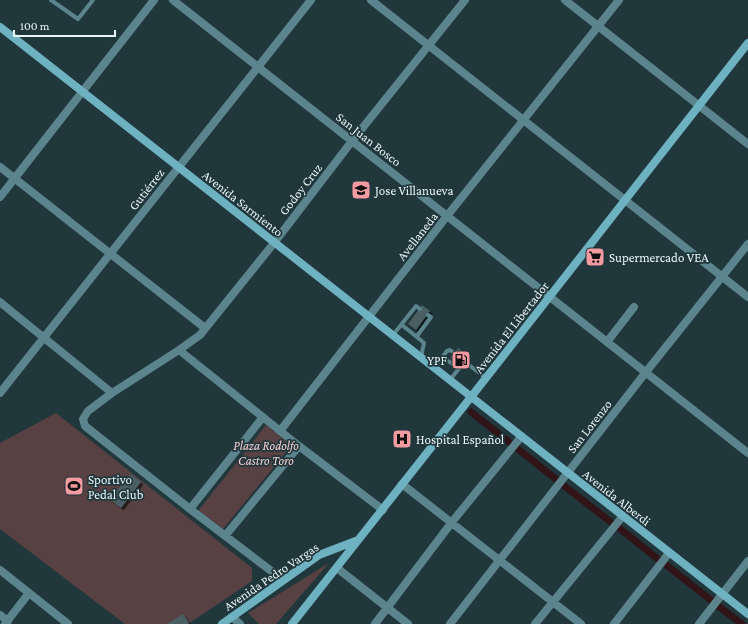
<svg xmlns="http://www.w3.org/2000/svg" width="748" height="624" viewBox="0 0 748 624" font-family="'Crimson Pro',serif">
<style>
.green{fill:#584142}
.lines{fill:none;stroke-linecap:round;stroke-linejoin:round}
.canal{stroke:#301417;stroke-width:7}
.building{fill:#485f64;filter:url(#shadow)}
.lane{stroke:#5b848d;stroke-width:4}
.street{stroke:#5b848d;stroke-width:8}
.secondary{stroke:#6eb1c0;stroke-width:8}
.labels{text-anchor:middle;stroke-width:3.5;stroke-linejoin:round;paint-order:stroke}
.street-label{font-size:13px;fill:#e9f6f9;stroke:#20373c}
.poi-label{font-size:13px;fill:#e9f6f9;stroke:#20373c;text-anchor:start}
.park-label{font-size:13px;font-style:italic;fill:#f7cfd1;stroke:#20373c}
</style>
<defs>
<filter id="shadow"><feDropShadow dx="2.5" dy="2.5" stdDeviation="0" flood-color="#0009"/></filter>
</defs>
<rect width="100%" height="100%" fill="#20373c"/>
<!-- green -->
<path class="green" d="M56,413L252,568V581L188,624H125L0,529V443Z
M266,425L292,445L223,529L198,511Z
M329,563L276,624H259L248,613Z"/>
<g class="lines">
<!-- canal -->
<path class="canal" d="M471,412L509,442
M518,449L557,480
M563,485L612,523
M618,527L659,560
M665,564L712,601
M718,606L742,624"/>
</g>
<!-- building -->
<path class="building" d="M422,305L430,311L416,330L408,324Z
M458,348L466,353L458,364L450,358Z
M131,474L141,482L121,508L110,499Z
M183,614L189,623L188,624H167Z"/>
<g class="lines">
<!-- lane -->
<path class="lane" d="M51,0L78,19L93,0
M402,325L423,342L424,343L421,357
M393,335L416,306L420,309
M417,336L431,317L428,315
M443,357L459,369
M461,359L486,378
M434,368L447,351L450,350L454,353
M450,380L464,362"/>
<!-- street -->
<path class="street" d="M173,0L748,453
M371,0L748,297
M565,0L748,144
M0,167L205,328
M0,197L154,0
M0,302L112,393
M607,342L634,307
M179,350L299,446L383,510
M0,393L311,0
M280,431L447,216L619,0
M402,484L581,624
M190,509L263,417
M225,536L299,446
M337,568L408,624
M0,570L68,624
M283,580L190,509L85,426L83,419L88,411L112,393L179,350L200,335L274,243L352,141L465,0
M0,615L8,621
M232,617L240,624
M5,624L29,593
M375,624L452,522L521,437
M450,624L646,372L748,244
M535,624L623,516
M614,624L669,553
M699,624L748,561"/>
<!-- secondary -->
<path class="secondary" d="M0,27L748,614
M222,624L319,555L358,540
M292,624L471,397L748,43"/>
</g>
<!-- icons -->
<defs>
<g id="school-square" transform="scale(1)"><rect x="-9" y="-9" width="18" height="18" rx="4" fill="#f49aa1" stroke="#20373c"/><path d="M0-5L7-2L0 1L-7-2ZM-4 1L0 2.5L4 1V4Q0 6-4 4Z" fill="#111"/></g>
<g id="supermarket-square" transform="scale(1)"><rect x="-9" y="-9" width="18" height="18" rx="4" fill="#f49aa1" stroke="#20373c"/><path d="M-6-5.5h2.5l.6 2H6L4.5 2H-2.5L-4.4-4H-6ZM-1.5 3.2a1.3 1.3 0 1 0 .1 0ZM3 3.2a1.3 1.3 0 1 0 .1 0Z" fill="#111"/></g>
<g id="fuel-square" transform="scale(1)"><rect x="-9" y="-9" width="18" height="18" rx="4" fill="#f49aa1" stroke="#20373c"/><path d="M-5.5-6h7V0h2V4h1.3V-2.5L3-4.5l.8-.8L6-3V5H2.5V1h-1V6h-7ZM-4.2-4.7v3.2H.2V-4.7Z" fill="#111"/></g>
<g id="hospital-square" transform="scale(1)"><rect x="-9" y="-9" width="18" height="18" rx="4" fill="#f49aa1" stroke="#20373c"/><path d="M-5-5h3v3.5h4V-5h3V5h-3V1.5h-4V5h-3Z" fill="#111"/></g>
<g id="stadium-square" transform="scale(1)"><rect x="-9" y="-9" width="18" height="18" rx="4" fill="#f49aa1" stroke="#20373c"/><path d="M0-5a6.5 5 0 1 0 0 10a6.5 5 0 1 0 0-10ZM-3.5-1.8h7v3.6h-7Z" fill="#111"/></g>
</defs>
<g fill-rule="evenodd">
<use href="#school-square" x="361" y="190"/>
<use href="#supermarket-square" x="595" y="257"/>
<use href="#fuel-square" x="461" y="360"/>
<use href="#hospital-square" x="402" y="439"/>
<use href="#stadium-square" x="74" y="486"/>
</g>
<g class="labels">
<!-- street labels -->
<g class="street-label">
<text transform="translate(369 139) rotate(38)" y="5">San Juan Bosco</text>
<text transform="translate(146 189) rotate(-52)" y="5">Gutiérrez</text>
<text transform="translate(300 189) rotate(-52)" y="5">Godoy Cruz</text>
<text transform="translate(243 203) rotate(38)" y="5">Avenida Sarmiento</text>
<text transform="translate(417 236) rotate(-52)" y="5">Avellaneda</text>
<text transform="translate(511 327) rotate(-52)" y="5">Avenida El Libertador</text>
<text transform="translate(589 426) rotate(-52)" y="5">San Lorenzo</text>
<text transform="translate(617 497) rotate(38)" y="5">Avenida Alberdi</text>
<text transform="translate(271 576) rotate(-34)" y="5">Avenida Pedro Vargas</text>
</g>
<!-- poi labels -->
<g class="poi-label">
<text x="375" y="195">Jose Villanueva</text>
<text x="609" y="262">Supermercado VEA</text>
<text x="447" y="365" text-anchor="end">YPF</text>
<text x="416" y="444">Hospital Español</text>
<text x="88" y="484">Sportivo<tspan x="88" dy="15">Pedal Club</tspan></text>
</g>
<!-- park labels -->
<g class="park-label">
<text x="266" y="450">Plaza Rodolfo<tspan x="266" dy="15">Castro Toro</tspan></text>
</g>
</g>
<!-- scale -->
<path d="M14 30v6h101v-6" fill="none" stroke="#e9f6f9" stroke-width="2"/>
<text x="20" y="30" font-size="12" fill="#e9f6f9" stroke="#20373c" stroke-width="3" paint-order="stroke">100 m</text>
</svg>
